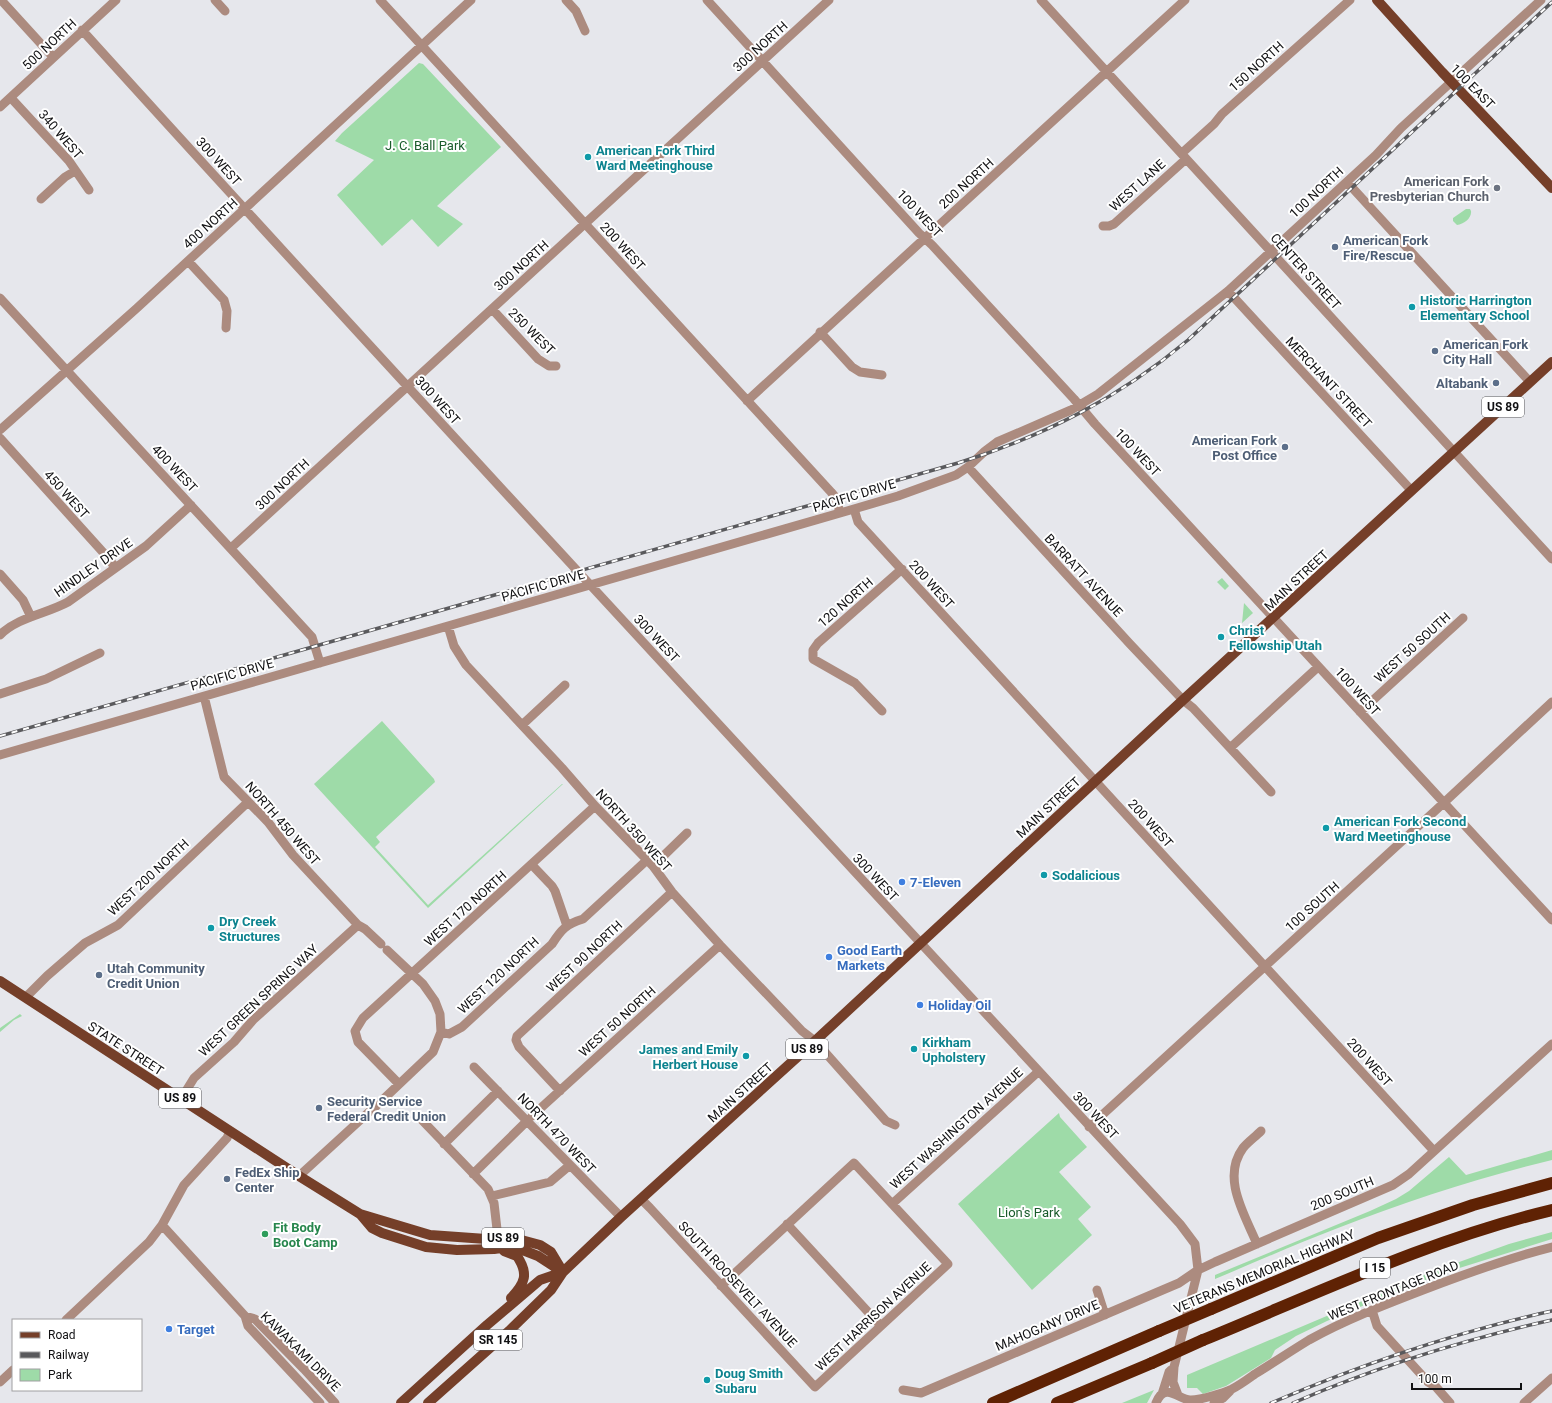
<svg xmlns="http://www.w3.org/2000/svg" width="1552" height="1403" viewBox="0 0 1552 1403" font-family="Roboto,sans-serif">
<style>
.green{fill:#9edba8}
.lines{fill:none;stroke-linecap:round;stroke-linejoin:round}
.minor{stroke:#ac8b7f;stroke-width:9}
.major{stroke:#753f29;stroke-width:10}
.highway{stroke:#5f2204;stroke-width:12}
.rail-casing{stroke:#5a5a5d;stroke-width:3.5}
.rail{stroke:#fff;stroke-width:2;stroke-dasharray:6;stroke-linecap:butt}
.highway-bridge{stroke:#5f2204;stroke-width:12}
.culture-dot{fill:#0f9aa8;stroke:#fff;stroke-width:1.5}
.worship-dot{fill:#6b7280;stroke:#fff;stroke-width:1.5}
.service-dot{fill:#5c6f8a;stroke:#fff;stroke-width:1.5}
.shop-dot{fill:#3f7fe0;stroke:#fff;stroke-width:1.5}
.leisure-dot{fill:#2e9e5b;stroke:#fff;stroke-width:1.5}
.labels{text-anchor:middle;stroke-width:4;stroke-linejoin:round;paint-order:stroke}
.shield{fill:#fff;stroke:#58585a;stroke-width:1}
.shield-label{font-size:12px;font-weight:bold;fill:#111113}
.street-label{font-size:13px;fill:#111113;stroke:#fff}
.park-label{font-size:13px;fill:#1a5c2c;stroke:#fff}
.culture-label{font-size:13px;font-weight:bold;fill:#0d838f;stroke:#fff;text-anchor:start}
.worship-label{font-size:13px;font-weight:bold;fill:#5b616d;stroke:#fff;text-anchor:end}
.service-label{font-size:13px;font-weight:bold;fill:#4e5e75;stroke:#fff;text-anchor:start}
.shop-label{font-size:13px;font-weight:bold;fill:#366cbe;stroke:#fff;text-anchor:start}
.leisure-label{font-size:13px;font-weight:bold;fill:#27864d;stroke:#fff;text-anchor:start}
</style>
<rect width="100%" height="100%" fill="#e6e7ec"/>
<!-- green -->
<path class="green" d="M419,63L423,64L501,147L437,206L463,224L438,247L412,219L382,246L337,195L374,160L335,141L342,133Z
M1466,209H1470L1471,211C1472,218 1464,224 1457,225L1453,221V218Z
M1222,578L1229,586L1225,590L1217,582Z
M1244,603L1253,613L1242,623Z
M382,721L434,779L435,782L376,837L380,842L375,847L428,905L562,784H563L428,908L314,784Z
M20,1014L22,1016L14,1020L0,1032V1028Z
M1059,1113L1060,1117L1087,1147L1059,1172L1091,1207L1078,1219L1092,1235L1032,1290L958,1204Z
M1552,1150V1160C1480,1177 1407,1201 1338,1228C1296,1244 1256,1262 1215,1279V1275L1370,1211L1396,1199L1409,1191L1449,1157L1466,1175Z
M1552,1232V1239L1453,1270L1407,1287L1327,1321L1296,1336L1275,1350L1271,1358L1226,1386L1203,1394L1197,1388H1187V1375L1426,1274L1509,1244Z
M1154,1390L1147,1403H1122Z"/>
<g class="lines">
<!-- minor -->
<path class="minor" d="M1,0L53,57
M215,0L225,11
M380,0L831,492L836,498L840,513
M566,0L576,11L585,31
M707,0L919,233L932,245L1074,399L1095,424L1552,920
M1041,0L1552,559
M82,30C279,248 478,463 677,679C844,861 1011,1043 1180,1224L1195,1244L1198,1270L1174,1367L1173,1382L1178,1395
M11,98L69,161L89,190
M0,107L116,0
M1182,153L1214,124L1222,114L1350,0
M1347,182L1530,382
M41,199L65,177L75,171
M1103,226H1109L1114,224L1186,159
M188,261L224,300L227,311L226,328
M1228,291L1411,490
M0,298L312,637L320,663
M492,309L538,359L549,366H556
M820,332L852,367L860,372L882,375
M747,401L1185,0
M0,430L137,308L471,0
M0,438L110,560L115,568
M968,467L1130,644L1183,700L1193,708L1271,792
M854,509L858,522L1434,1151
M231,548L829,0
M0,574L23,600L31,617
M448,626L454,646L466,665L562,768L595,806L653,866L672,892L720,945L802,1031L815,1041L886,1121L895,1125
M0,635C18,617 46,614 68,602L146,546L191,505
M0,694L46,679L100,653
M204,696L224,777L268,822L293,855L358,925L365,929L381,944
M882,711L855,683L813,659V650L818,643L902,569
M1360,712L1463,618
M522,725L565,685
M1230,748L1318,667
M0,755L847,511L898,496L956,475L968,467L985,451L997,442L1071,410L1098,394L1228,291L1376,155L1401,128L1541,0
M532,865L552,886L555,891L567,926
M653,866L687,833
M26,997L47,976L85,943L118,925L248,802
M441,1032L449,1034L462,1027L552,944C561,930 566,924 583,919L647,860
M474,1067L621,1217
M399,1084L358,1042L355,1031L363,1018L595,806
M560,1091L519,1047L516,1040L517,1036L672,892
M181,1099L194,1078L234,1042L253,1020L358,925
M373,1109L433,1052L441,1032L440,1014L435,1001L423,984L387,950
M532,1116L720,945
M419,1117L488,1189L494,1203L498,1238
M1089,1127L1436,810L1552,702
M444,1144L498,1091
M473,1174L527,1121
M299,1176L369,1112
M492,1196L550,1182L570,1165
M641,1199L650,1208L815,1387L948,1264L854,1163L721,1286
M892,1204L1038,1072
M787,1224L881,1326
M162,1225L245,1316L248,1326L320,1403
M1257,1244C1245,1215 1221,1178 1243,1148C1248,1142 1255,1137 1261,1131
M1097,1290L1105,1315
M1372,1310L1377,1326L1428,1382L1436,1387L1450,1403
M245,1316L255,1319L304,1369L335,1403
M66,1320L149,1242L162,1225L184,1185L227,1138L230,1131
M0,1382L13,1370
M903,1390L921,1393L1179,1283L1198,1270L1215,1262L1393,1185L1409,1174L1552,1044
M1162,1394L1169,1372L1171,1370
M1156,1403C1165,1380 1180,1401 1191,1400C1201,1400 1223,1393 1232,1389C1240,1385 1248,1379 1255,1374C1273,1363 1291,1351 1309,1340C1345,1320 1384,1305 1423,1290C1465,1274 1508,1258 1552,1247
M1214,1403L1223,1398L1230,1391
M1524,1403L1552,1378"/>
<!-- major -->
<path class="major" d="M1377,0L1442,72L1552,188
M0,981L299,1176L360,1214L430,1235L486,1239L498,1238H514L540,1245L551,1252L563,1272
M361,1215L372,1228L382,1233L426,1247L457,1250L494,1249L508,1247L520,1249L538,1256L561,1271
M504,1251L517,1256C529,1274 525,1283 511,1298
M401,1403L487,1325L540,1280L563,1272
M428,1403L509,1331L551,1290L563,1272L621,1217L815,1041L1183,700L1552,362"/>
<!-- highway -->
<path class="highway" d="M1211,1309L1378,1238L1473,1205L1552,1183
M1203,1340C1318,1293 1431,1239 1552,1210
M993,1403L1159,1331
M1057,1403L1152,1363"/>
<!-- rail casing -->
<g class="rail-casing">
<path id="rail" d="M0,736L958,463C1044,436 1119,398 1188,340L1552,2
M1271,1403C1362,1364 1456,1332 1552,1311
M1293,1403C1376,1367 1463,1340 1552,1320"/>
</g>
<!-- rail -->
<use href="#rail" class="rail"/>
<!-- highway-bridge -->
<path class="highway-bridge" d="M1159,1331L1211,1309
M1152,1363L1203,1340"/>
</g>
<!-- markers -->
<g class="culture-dot">
<circle cx="588" cy="157" r="4"/>
<circle cx="1412" cy="307" r="4"/>
<circle cx="1221" cy="637" r="4"/>
<circle cx="1326" cy="828" r="4"/>
<circle cx="1044" cy="875" r="4"/>
<circle cx="211" cy="928" r="4"/>
<circle cx="914" cy="1049" r="4"/>
<circle cx="746" cy="1056" r="4"/>
<circle cx="707" cy="1380" r="4"/>
</g>
<circle class="worship-dot" cx="1497" cy="188" r="4"/>
<g class="service-dot">
<circle cx="1335" cy="247" r="4"/>
<circle cx="1435" cy="351" r="4"/>
<circle cx="1496" cy="383" r="4"/>
<circle cx="1285" cy="447" r="4"/>
<circle cx="99" cy="975" r="4"/>
<circle cx="319" cy="1108" r="4"/>
<circle cx="227" cy="1179" r="4"/>
</g>
<g class="shop-dot">
<circle cx="902" cy="882" r="4"/>
<circle cx="829" cy="957" r="4"/>
<circle cx="920" cy="1005" r="4"/>
<circle cx="169" cy="1329" r="4"/>
</g>
<circle class="leisure-dot" cx="265" cy="1234" r="4"/>
<g class="labels">
<!-- shield labels -->
<g class="shield">
<rect x="1482" y="397" width="42" height="20" rx="3"/>
<rect x="786" y="1039" width="42" height="20" rx="3"/>
<rect x="159" y="1088" width="42" height="20" rx="3"/>
<rect x="482" y="1228" width="42" height="20" rx="3"/>
<rect x="1360" y="1258" width="30" height="20" rx="3"/>
<rect x="474" y="1330" width="48" height="20" rx="3"/>
</g>
<g class="shield-label">
<text x="1503" y="411">US 89</text>
<text x="807" y="1053">US 89</text>
<text x="180" y="1102">US 89</text>
<text x="503" y="1242">US 89</text>
<text x="1375" y="1272">I 15</text>
<text x="498" y="1344">SR 145</text>
</g>
<!-- street labels -->
<g class="street-label">
<text transform="translate(49 44) rotate(-43)" y="5">500 NORTH</text>
<text transform="translate(760 46) rotate(-42)" y="5">300 NORTH</text>
<text transform="translate(1256 66) rotate(-42)" y="5">150 NORTH</text>
<text transform="translate(1473 86) rotate(46)" y="5">100 EAST</text>
<text transform="translate(61 134) rotate(49)" y="5">340 WEST</text>
<text transform="translate(219 161) rotate(48)" y="5">300 WEST</text>
<text transform="translate(966 183) rotate(-42)" y="5">200 NORTH</text>
<text transform="translate(1137 185) rotate(-42)" y="5">WEST LANE</text>
<text transform="translate(1316 192) rotate(-43)" y="5">100 NORTH</text>
<text transform="translate(920 213) rotate(47)" y="5">100 WEST</text>
<text transform="translate(210 223) rotate(-42)" y="5">400 NORTH</text>
<text transform="translate(623 246) rotate(48)" y="5">200 WEST</text>
<text transform="translate(521 265) rotate(-42)" y="5">300 NORTH</text>
<text transform="translate(1306 271) rotate(48)" y="5">CENTER STREET</text>
<text transform="translate(532 331) rotate(45)" y="5">250 WEST</text>
<text transform="translate(1329 382) rotate(47)" y="5">MERCHANT STREET</text>
<text transform="translate(438 400) rotate(48)" y="5">300 WEST</text>
<text transform="translate(1138 452) rotate(47)" y="5">100 WEST</text>
<text transform="translate(175 468) rotate(47)" y="5">400 WEST</text>
<text transform="translate(282 484) rotate(-43)" y="5">300 NORTH</text>
<text transform="translate(67 494) rotate(48)" y="5">450 WEST</text>
<text transform="translate(854 495) rotate(-17)" y="5">PACIFIC DRIVE</text>
<text transform="translate(93 567) rotate(-35)" y="5">HINDLEY DRIVE</text>
<text transform="translate(1084 575) rotate(47)" y="5">BARRATT AVENUE</text>
<text transform="translate(1296 580) rotate(-43)" y="5">MAIN STREET</text>
<text transform="translate(932 584) rotate(48)" y="5">200 WEST</text>
<text transform="translate(543 585) rotate(-16)" y="5">PACIFIC DRIVE</text>
<text transform="translate(845 602) rotate(-41)" y="5">120 NORTH</text>
<text transform="translate(657 638) rotate(47)" y="5">300 WEST</text>
<text transform="translate(1412 647) rotate(-42)" y="5">WEST 50 SOUTH</text>
<text transform="translate(232 674) rotate(-16)" y="5">PACIFIC DRIVE</text>
<text transform="translate(1358 691) rotate(48)" y="5">100 WEST</text>
<text transform="translate(1048 807) rotate(-43)" y="5">MAIN STREET</text>
<text transform="translate(283 823) rotate(49)" y="5">NORTH 450 WEST</text>
<text transform="translate(1151 823) rotate(48)" y="5">200 WEST</text>
<text transform="translate(634 830) rotate(48)" y="5">NORTH 350 WEST</text>
<text transform="translate(148 877) rotate(-43)" y="5">WEST 200 NORTH</text>
<text transform="translate(876 877) rotate(47)" y="5">300 WEST</text>
<text transform="translate(1312 906) rotate(-42)" y="5">100 SOUTH</text>
<text transform="translate(465 908) rotate(-42)" y="5">WEST 170 NORTH</text>
<text transform="translate(584 956) rotate(-43)" y="5">WEST 90 NORTH</text>
<text transform="translate(498 975) rotate(-43)" y="5">WEST 120 NORTH</text>
<text transform="translate(258 1000) rotate(-43)" y="5">WEST GREEN SPRING WAY</text>
<text transform="translate(617 1021) rotate(-42)" y="5">WEST 50 NORTH</text>
<text transform="translate(126 1048) rotate(33)" y="5">STATE STREET</text>
<text transform="translate(1370 1062) rotate(48)" y="5">200 WEST</text>
<text transform="translate(740 1092) rotate(-42)" y="5">MAIN STREET</text>
<text transform="translate(1096 1115) rotate(47)" y="5">300 WEST</text>
<text transform="translate(956 1128) rotate(-42)" y="5">WEST WASHINGTON AVENUE</text>
<text transform="translate(557 1133) rotate(46)" y="5">NORTH 470 WEST</text>
<text transform="translate(1342 1193) rotate(-23)" y="5">200 SOUTH</text>
<text transform="translate(1264 1271) rotate(-23)" y="5">VETERANS MEMORIAL HIGHWAY</text>
<text transform="translate(738 1284) rotate(47)" y="5">SOUTH ROOSEVELT AVENUE</text>
<text transform="translate(1393 1290) rotate(-22)" y="5">WEST FRONTAGE ROAD</text>
<text transform="translate(873 1316) rotate(-43)" y="5">WEST HARRISON AVENUE</text>
<text transform="translate(1047 1325) rotate(-23)" y="5">MAHOGANY DRIVE</text>
<text transform="translate(301 1351) rotate(45)" y="5">KAWAKAMI DRIVE</text>
</g>
<!-- park labels -->
<g class="park-label">
<text x="425" y="150">J. C. Ball Park</text>
<text x="1029" y="1217">Lion's Park</text>
</g>
<!-- culture labels -->
<g class="culture-label">
<text x="596" y="155">American Fork Third<tspan x="596" dy="15">Ward Meetinghouse</tspan></text>
<text x="1420" y="305">Historic Harrington<tspan x="1420" dy="15">Elementary School</tspan></text>
<text x="1229" y="635">Christ<tspan x="1229" dy="15">Fellowship Utah</tspan></text>
<text x="1334" y="826">American Fork Second<tspan x="1334" dy="15">Ward Meetinghouse</tspan></text>
<text x="1052" y="880">Sodalicious</text>
<text x="219" y="926">Dry Creek<tspan x="219" dy="15">Structures</tspan></text>
<text x="922" y="1047">Kirkham<tspan x="922" dy="15">Upholstery</tspan></text>
<text x="738" y="1054" text-anchor="end">James and Emily<tspan x="738" dy="15">Herbert House</tspan></text>
<text x="715" y="1378">Doug Smith<tspan x="715" dy="15">Subaru</tspan></text>
</g>
<!-- worship labels -->
<g class="worship-label">
<text x="1489" y="186">American Fork<tspan x="1489" dy="15">Presbyterian Church</tspan></text>
</g>
<!-- service labels -->
<g class="service-label">
<text x="1343" y="245">American Fork<tspan x="1343" dy="15">Fire/Rescue</tspan></text>
<text x="1443" y="349">American Fork<tspan x="1443" dy="15">City Hall</tspan></text>
<text x="1488" y="388" text-anchor="end">Altabank</text>
<text x="1277" y="445" text-anchor="end">American Fork<tspan x="1277" dy="15">Post Office</tspan></text>
<text x="107" y="973">Utah Community<tspan x="107" dy="15">Credit Union</tspan></text>
<text x="327" y="1106">Security Service<tspan x="327" dy="15">Federal Credit Union</tspan></text>
<text x="235" y="1177">FedEx Ship<tspan x="235" dy="15">Center</tspan></text>
</g>
<!-- shop labels -->
<g class="shop-label">
<text x="910" y="887">7-Eleven</text>
<text x="837" y="955">Good Earth<tspan x="837" dy="15">Markets</tspan></text>
<text x="928" y="1010">Holiday Oil</text>
<text x="177" y="1334">Target</text>
</g>
<!-- leisure labels -->
<g class="leisure-label">
<text x="273" y="1232">Fit Body<tspan x="273" dy="15">Boot Camp</tspan></text>
</g>
</g>
<!-- legend -->
<rect x="12" y="1319" width="130" height="72" fill="#ffffff" stroke="#a0a0a1"/>
<rect x="20" y="1332" width="20" height="6" fill="#753f29" stroke="#a0a0a1"/>
<text x="48" y="1339" font-size="12" fill="#111113">Road</text>
<rect x="20" y="1352" width="20" height="6" fill="#5a5a5d" stroke="#a0a0a1"/>
<text x="48" y="1359" font-size="12" fill="#111113">Railway</text>
<rect x="20" y="1369" width="20" height="12" fill="#9edba8" stroke="#a0a0a1"/>
<text x="48" y="1379" font-size="12" fill="#111113">Park</text>
<!-- scale -->
<path d="M1412 1383v6h109v-6" fill="none" stroke="#111113" stroke-width="2"/>
<text x="1418" y="1383" font-size="12" fill="#111113" stroke="#ffffff" stroke-width="3" paint-order="stroke">100 m</text>
</svg>
